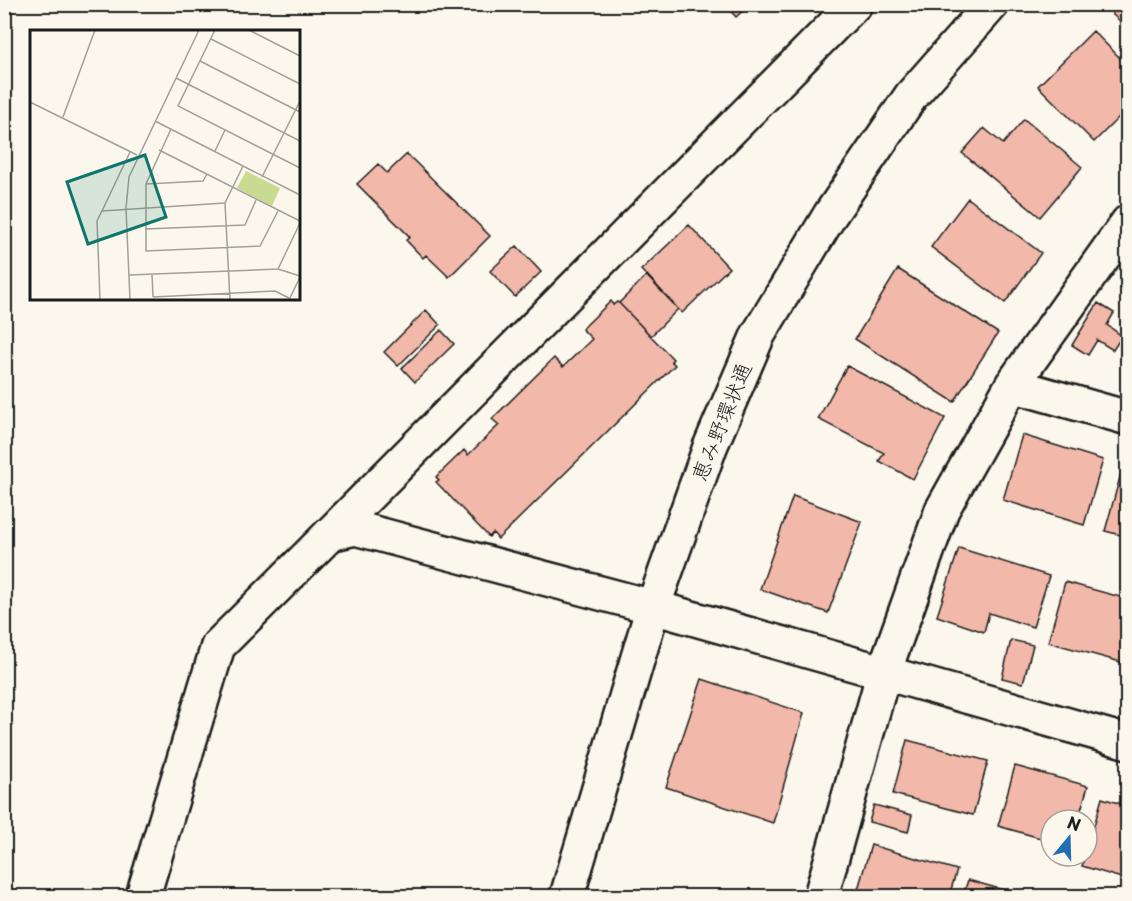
<svg xmlns="http://www.w3.org/2000/svg" width="1132" height="901" viewBox="0 0 1132 901" font-family="'Playpen Sans','Klee One',sans-serif">
<style>
.building{fill:#f2b9aa;stroke:#1c1c1c;stroke-width:1.5}
.lines{fill:none;stroke-linecap:round;stroke-linejoin:round}
.minor-casing{stroke:#1c1c1c;stroke-width:38}
.tertiary-casing{stroke:#1c1c1c;stroke-width:38}
.minor{stroke:#fbf7ec;stroke-width:33}
.tertiary{stroke:#fbf7ec;stroke-width:33}
.labels{text-anchor:middle;stroke-width:4.5;stroke-linejoin:round;paint-order:stroke}
.street-label{font-size:21px;fill:#1c1c1c;stroke:#fbf7ec}
.inset-road{fill:none;stroke:#a29f99;stroke-width:1.5}
.view{fill:#0f766e;fill-opacity:0.15;stroke:#0f766e;stroke-width:3}
.inset-edge{fill:none;stroke:#1c1c1c;stroke-width:3}
</style>
<rect width="100%" height="100%" fill="#fbf7ec"/>
<filter id="ink" filterUnits="userSpaceOnUse"><feTurbulence type="fractalNoise" baseFrequency=".0167" numOctaves="2"/><feDisplacementMap in="SourceGraphic" scale="12" xChannelSelector="R" yChannelSelector="G"/><feConvolveMatrix kernelMatrix="1 2 1 2 8 2 1 2 1" color-interpolation-filters="sRGB"/></filter>
<g filter="url(#ink)">
<!-- building -->
<path class="building" d="M724,4H750L736,17Z
M1122,4H1128V29L1112,14Z
M1093,31L1128,66V108L1094,142L1038,86Z
M1024,119L1082,167L1040,217L962,153L984,128L1003,144Z
M407,154L490,236L449,277L426,255L423,258L406,240L410,237L357,184L378,164L387,173Z
M968,198L1041,253L1005,303L931,247Z
M689,225L729,268L682,313L641,270Z
M517,246L541,272L515,297L490,271Z
M898,269L998,333L954,402L855,339Z
M647,275L678,309L651,336L619,303Z
M611,301L613,305L617,302L619,303L673,359L671,361L675,365L498,539L493,533L489,537L436,482L439,480L436,477L464,450L468,455L499,425L492,419L554,358L563,367L592,339L582,329Z
M1098,303L1114,313L1107,325L1122,336L1113,350L1097,340L1088,355L1072,345Z
M426,310L440,325L398,366L384,352Z
M441,330L454,344L415,382L402,368Z
M847,366L945,418L913,479L879,461L884,453L818,419Z
M1022,435L1103,460L1084,525L1003,500Z
M1122,470L1128,472V537L1105,531Z
M793,496L862,522L828,613L760,589Z
M959,548L1049,576L1033,627L989,613L984,632L937,616Z
M1065,582L1128,599V664L1048,642Z
M1011,640L1033,645L1023,683L1002,678Z
M702,679L804,713L773,823L666,787Z
M907,740L988,761L973,815L893,794Z
M1015,766L1088,786L1078,820H1051V841L998,826Z
M1102,798L1128,806V880L1082,866L1085,856H1087V850Z
M874,805L912,815L908,832L869,822Z
M871,845L957,870L949,896H856Z
M968,880L1025,896H963Z"/>
<g class="lines">
<!-- minor casing -->
<g class="minor-casing">
<path id="minor" d="M1012,385L1128,418
M330,534L855,4
M653,607L1128,742
M821,896L884,672L942,510L1012,385L1128,222"/>
</g>
<!-- tertiary casing -->
<g class="tertiary-casing">
<path id="tertiary" d="M143,896L218,646L330,534L355,528L653,607
M567,896L653,607L710,447L758,335L830,215L911,96L992,4"/>
</g>
<!-- minor -->
<use href="#minor" class="minor"/>
<!-- tertiary -->
<use href="#tertiary" class="tertiary"/>
</g>
</g>
<g class="labels">
<!-- street labels -->
<g class="street-label">
<text transform="translate(722 422) rotate(-68)" y="7">恵み野環状通</text>
</g>
</g>
<!-- overview -->
<g transform="translate(30 30)">
<rect width="270" height="270" fill="#fbf7ec"/>
<path d="M216,141L250,158L242,176L207,158Z" fill="#c8db90"/>
<path class="inset-road" d="M185,0L148,76L270,138M219,0L270,26M181,9L270,54M170,31L270,82M146,48L270,111M0,72L107,125M33,87L65,0M125,91L270,165M141,99L116,154V221L230,216L248,181M129,120L270,191M185,121L195,100M232,147L270,71M116,154L173,151L177,144M72,181L100,122M115,199L215,195L226,170M248,239L270,193M122,244L123,267M99,245L248,239L270,246M123,267L245,261L259,268M70,270L67,191L72,181L195,173M100,270L96,178L99,147L169,0M200,270L195,173L213,136M259,270L270,247"/>
<path class="view" d="M115,125L136,187L58,214L37,152Z"/>
<rect width="270" height="270" class="inset-edge"/>
</g>
<!-- margin -->
<rect width="1132" height="901" fill="none" stroke="#fbf7ec" stroke-width="24"/>
<rect x="12" y="12" width="1108" height="877" fill="none" stroke="#1c1c1c" stroke-width="2" filter="url(#ink)"/>
<!-- north arrow -->
<g transform="translate(1069 838) rotate(19)"><circle r="28" fill="#fbf7ec" stroke="#a29f99" stroke-width="1.5"/>
<path d="M0-4.5L10 22L0 15L-10 22Z" fill="#1f6fb2"/>
<text y="-9" font-size="16" font-weight="bold" text-anchor="middle" fill="#1c1c1c">N</text>
</g>
</svg>
